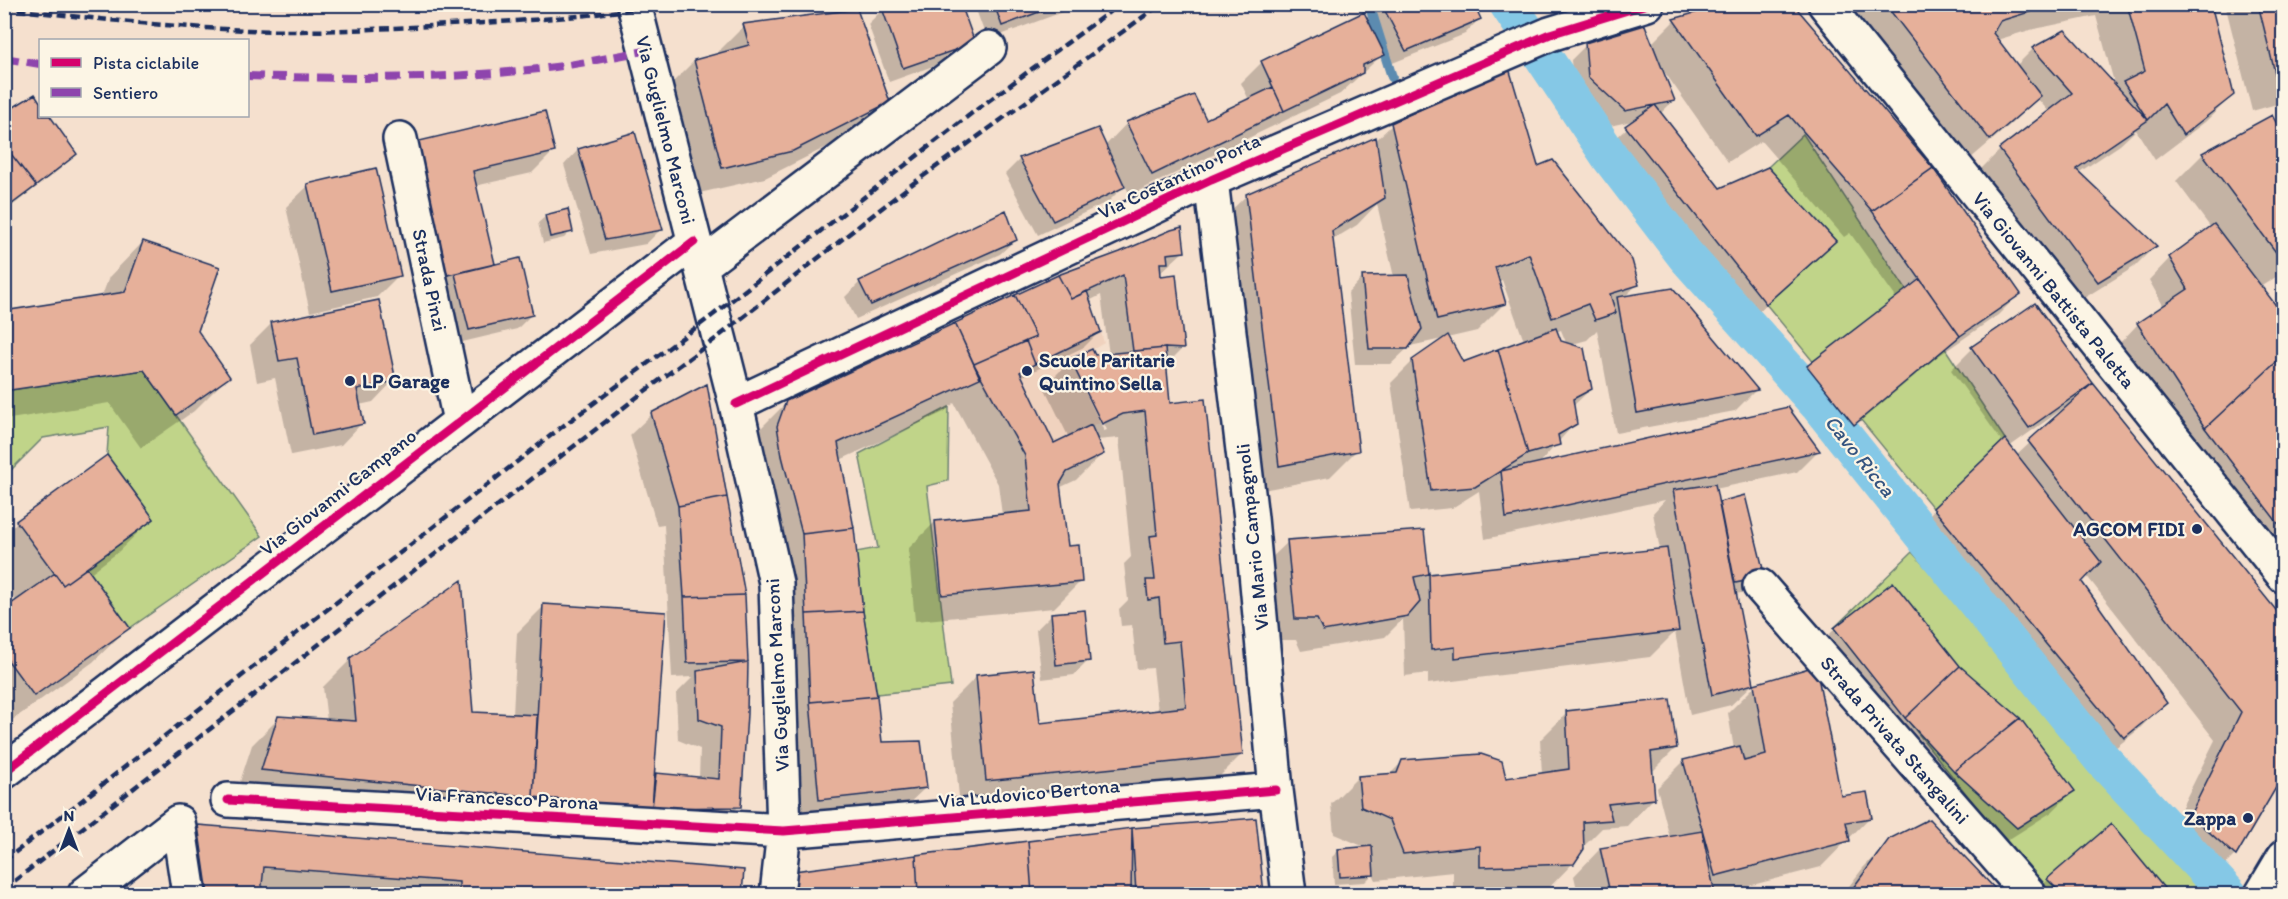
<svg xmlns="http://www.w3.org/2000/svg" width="2288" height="899" viewBox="0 0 2288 899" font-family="Itim,sans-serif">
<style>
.built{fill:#f0d2be}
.green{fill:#c0d489;stroke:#6e8274;stroke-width:1.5}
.shadow{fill:#0003;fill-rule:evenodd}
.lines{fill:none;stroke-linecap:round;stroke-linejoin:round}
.stream{stroke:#5b8bb0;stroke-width:10}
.canal{stroke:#85c8e6;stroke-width:38}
.building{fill:#e6b09a;stroke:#1b2f5e;stroke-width:1.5}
.minor-casing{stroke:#1b2f5e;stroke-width:38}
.major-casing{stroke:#1b2f5e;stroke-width:38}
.minor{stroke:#fcf5e5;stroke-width:33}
.major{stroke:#fcf5e5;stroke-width:33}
.rail{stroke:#1b2f5e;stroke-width:4.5;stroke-dasharray:9 4.5;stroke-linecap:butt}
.quiet{stroke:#8e44ad;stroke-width:8;stroke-dasharray:15 8;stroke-linecap:butt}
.cycleway-casing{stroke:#fcf5e5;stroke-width:13}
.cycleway{stroke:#d6006c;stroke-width:9}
.poi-dot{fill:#1b2f5e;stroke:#fcf5e5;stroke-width:2}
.labels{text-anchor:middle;stroke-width:4.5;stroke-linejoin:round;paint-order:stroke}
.street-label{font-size:20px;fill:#1b2f5e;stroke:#fcf5e5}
.poi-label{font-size:20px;font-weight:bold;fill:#1b2f5e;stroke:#fcf5e5;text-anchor:start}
.water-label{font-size:21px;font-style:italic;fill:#365580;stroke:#fcf5e5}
</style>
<rect width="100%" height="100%" fill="#f5e0ce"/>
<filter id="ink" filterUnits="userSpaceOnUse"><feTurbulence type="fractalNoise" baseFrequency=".0167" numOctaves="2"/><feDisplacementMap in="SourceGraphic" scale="12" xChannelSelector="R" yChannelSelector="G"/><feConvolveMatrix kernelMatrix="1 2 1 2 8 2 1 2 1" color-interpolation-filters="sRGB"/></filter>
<g filter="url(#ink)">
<!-- built -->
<path class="built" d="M1058,275L1071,299L1087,291L1101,332L1104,343L1073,361L1103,423L1091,425L1025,457L980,378L955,323Z"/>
<!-- green -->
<path class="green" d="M1803,134L2005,439L1933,508L1766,304L1836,241L1768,167Z
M144,370L262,536L130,628L87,568L154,519L107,455L109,427L43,438L5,476V391Z
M949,407L948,481L927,486L951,686L877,694L863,611L856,552L878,548L859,454Z
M1912,552L2215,887L2211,894H2046L1834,628Z"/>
<!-- shadow -->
<path class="shadow" d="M974,4H1073L1068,10L987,40Z
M1387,4H1473L1479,19L1465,34L1390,64L1384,53L1340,94L1130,195L1125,185L1109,201L1038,235L1005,174L1020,159L1097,130L1105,146L1127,123L1206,121L1249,100L1241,83L1262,62L1367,22L1382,6Z
M1732,4L2019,294L1998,315L1937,357L1832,445L1787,389L1808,367L1897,299L1850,233L1844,237L1761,141L1728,162L1661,67L1673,101L1660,114L1720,190L1813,262L1744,325L1605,148L1636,120L1610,126L1574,93L1571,60L1586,45L1651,44L1674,21Z
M1856,4H2209L2233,95L2205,122L2155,160L2136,130L2120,145L2078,173L2155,246L2134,267L2076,303L1979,171L2000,150L2049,112L2037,98L2012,123L1963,165L1849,20ZM2096,16L2115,86L2033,49L2016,66L1997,40L2030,30Z
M2225,4H2284V102L2252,111Z
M883,9L973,42L958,57L889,82L868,24Z
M744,26L889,102L862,129L765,178L695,194L667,88L694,61L718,55L717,53Z
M34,96L40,105V116H48L75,154L60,169L4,212V114Z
M2271,117L2284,140V272L2260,287L2284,318V593L2179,456L2117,346L2138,324L2164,307L2149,280L2170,258L2211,228L2176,181L2203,154Z
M1392,125L1537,168L1638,284L1624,297L1756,390L1735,411L1616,433L1597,330L1587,340L1569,345L1591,389L1573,406L1575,423L1539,464L1818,451L1797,472L1715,489L1718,505L1720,503L1748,592L1735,594L1753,684L1731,705L1690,715L1675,632L1650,657L1428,684V673L1405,676L1403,619L1385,637L1301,651L1296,640H1274L1266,563L1288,542L1423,531L1428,576L1660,550L1653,513L1665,500L1485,539L1479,491L1452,508L1410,512L1391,383L1413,361L1447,338L1410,346L1391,364H1355L1348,293L1362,278L1394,277L1377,204L1357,225L1332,240L1357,450L1330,477L1253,492L1219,222L1247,195L1375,141ZM1502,280L1524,341L1462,364L1447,338L1477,331L1504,304L1498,282ZM1561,330L1567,345L1559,343L1556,332Z
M578,150L661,229L646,244L591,254L564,165Z
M553,152L532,173L475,186L493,264L490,267L532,314L517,329L454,344L390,166Z
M308,186L399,275L377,297L310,312L286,207Z
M546,216L571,231L564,238L543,243L538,223Z
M1015,240L1000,254L856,319L845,297L860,282Z
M143,242L196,332L228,377L194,411L141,448L109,403L4,420V312L102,296L109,277Z
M1183,252L1159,274L1182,349L1165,366L1169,405L1242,754L1215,781L960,807L950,703L977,676L1038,724L1158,712L1153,668L1137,669L1132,625L1121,626L1119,609L1128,600L1124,564L1131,557L1119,438L1097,440L1103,453L1076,480L1059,488L1067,547L1081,581L1054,608L915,621L908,549L935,522L1002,515L998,484L954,403L944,412L840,460L881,744L925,788L903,809L798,820L752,437L787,402L1059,276L1120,254ZM1101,295L1109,355L1071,360L1044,387L1069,438L1053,445L1021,377L1084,347L1099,332L1089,301ZM1079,380H1082L1107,430L1104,431Z
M271,324L394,380L373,402L359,405L362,423L341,445L291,455L275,378L257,382L250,345Z
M1972,349L2091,384L2284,622V771L2235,855L2208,882L2164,843L2215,740L2086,575L2080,581L2165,703L2138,730L2096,763L1907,536L2003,443L1951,370ZM2064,408L2065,410L2016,456L2009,447Z
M652,414L743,596L746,662L739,806L718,828L235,797L252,745L279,718L327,721L323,687L351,659L472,713L513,715L517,633L544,606L652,780L657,775L699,779L700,749L678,740L676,694L693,677L672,678L664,525L657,526L630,435Z
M152,519L117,553L89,574L128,628L93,662L4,726V611L17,602L4,586V535L17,522Z
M1893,584L1959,667L2073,791L2052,812L1995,848L1813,650L1835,629Z
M1051,615L1089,660L1074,675L1042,679L1036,630Z
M1755,686L1840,798L1870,817L1821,867L1718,894H1578L1574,876L1600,849L1670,838L1657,788L1684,761L1734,749L1728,713Z
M1567,713L1676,748L1652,772L1654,798L1627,826L1602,828L1584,846L1573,863L1546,891L1453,893V872L1376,880L1373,874L1365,882L1334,884L1332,857L1339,850L1367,848L1334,834L1331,804L1358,777L1389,775L1403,761L1504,779L1542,774L1540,740Z
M1254,819L1262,894H773L795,872L1132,830Z
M1929,821L1998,894H1843L1863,868L1890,840Z
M199,826L742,871L740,894H177L172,853Z
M2111,826L2167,894H2033L2048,880Z"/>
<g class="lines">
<!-- stream -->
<path class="stream" d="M1369,4L1392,77"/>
<!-- canal -->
<path class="canal" d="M1508,4L1610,157L1685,255L1818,404L2102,759L2228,894"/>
</g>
<!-- building -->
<path class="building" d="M893,4H961L975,43L903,68L882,8Z
M994,4H1060L1002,26Z
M1474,4L1481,19L1406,51L1382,5Z
M1727,4H1793L1933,168L1872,211L1789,115L1756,136L1673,19Z
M1885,4H2056L2000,21L1993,33L2041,96L1990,140Z
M2127,4H2211L2234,95L2183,135L2164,104L2148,120L2123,82L2145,71Z
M2258,4H2284V83L2278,85Z
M857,9L890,102L793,151L722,168L694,60L749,45L743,24Z
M1364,12L1385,55L1363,65V73L1284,111L1261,61Z
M1645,25L1675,101L1625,111L1588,77L1585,43Z
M2065,30L2148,120L2076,169L2157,246L2098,282L1999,149L2072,93L2032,48Z
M1509,68L1538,166L1553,160L1632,260L1639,285L1610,294L1616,313L1595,320L1588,304L1552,318L1529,254L1495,267L1506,304L1437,320L1391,123Z
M1273,87L1284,111L1152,175L1126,122L1194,95L1206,119Z
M35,94L40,102V116H50L77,154L36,186L4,145V113Z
M1655,105L1720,188L1768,167L1836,241L1766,304L1625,126Z
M545,111L555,152L473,171L495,264L443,276L411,143Z
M2272,115L2284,137V263L2202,153Z
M1098,128L1125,187L1053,221L1019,158Z
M635,132L663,230L605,240L578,149Z
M1376,137L1385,198L1332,231L1359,451L1279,466L1246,194Z
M4,145L36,186L4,210Z
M376,168L401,276L332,291L307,184Z
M1933,168L2021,294L1960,336L1872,211Z
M568,209L573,232L550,237L545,215Z
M1006,210L1017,240L871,305L859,281Z
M2214,224L2284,316V355L2205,428L2137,323L2188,289L2169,257Z
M1182,227L1185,252L1167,254L1168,263H1160L1161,276L1176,274L1184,349L1165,348L1133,351L1123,275L1071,299L1058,275L1120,252L1171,230Z
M143,241L220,267L198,331L230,377L176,415L144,370L4,391V311L125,292Z
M520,258L533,315L469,330L455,274Z
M1058,275L1071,299L1087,291L1101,332L1035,364L1026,341L1036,337L1015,295Z
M1408,275L1422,329L1408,349H1369L1362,276Z
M1920,279L1960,336L1854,425L1807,366Z
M1673,288L1758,390L1637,413L1617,297Z
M1015,295L1036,337L974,364L955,323Z
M379,300L396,381L357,389L364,424L312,435L297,358L279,361L271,322Z
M2035,303L2093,383L2029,428L1971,347Z
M955,323L980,378L838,443L854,528L802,534L782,456L777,426L786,401Z
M1556,328L1561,341L1584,348L1592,389L1573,399L1577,424L1558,435L1560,445L1528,454L1498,349Z
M1448,335L1463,362L1498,349L1528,454L1475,487L1431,491L1412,360Z
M1026,341L1035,364L1020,372L1054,443L1091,425L1104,454L1067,472L1060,484L1068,546L1079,545L1082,582L942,595L935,521L1031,511L1025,456L974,364Z
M1165,348L1170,403L1205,399L1243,755L986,781L976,675L1034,669L1040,723L1186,707L1180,641L1163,643L1159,598L1148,600L1146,580H1155L1150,536L1157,535L1145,411L1123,414L1102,424L1070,359L1092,349L1095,355Z
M2284,355V531L2205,428Z
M2093,383L2284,620V774L2236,856L2190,815L2241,712L2028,441Z
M707,384L727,497L678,506L651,413Z
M1788,407L1820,451L1506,518L1501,471Z
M2005,439L2101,562L2082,582L2167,703L2124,738L1933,508Z
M107,455L154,519L63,585L16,521Z
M1715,484L1754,684L1712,695L1673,490Z
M1745,495L1765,577L1735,583L1719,502Z
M727,497L745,595L684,597L678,506Z
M854,528L863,611L806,614L802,534Z
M1424,530L1429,574L1414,577L1420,602L1408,616L1323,631L1317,619H1295L1287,540Z
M1667,548L1679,631L1455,658V647L1431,650L1429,574Z
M87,568L130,628L34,696L4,655V609L55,573L63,585Z
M462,580L473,712L538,715L533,797L261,770L278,716L356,721L350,658Z
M1893,582L1960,666L1905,718L1834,628Z
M745,595L748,662L687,663L684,597Z
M543,604L666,612L652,808L533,797Z
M1085,610L1090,661L1056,665L1051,613Z
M863,611L877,696L810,702L806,614Z
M748,662L747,714L741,807L652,808L656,773L719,779L721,727L699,719L697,671Z
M1816,666L1841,796L1867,792L1872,818L1846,822L1850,841L1715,876L1683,760L1740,746L1744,761L1766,755L1754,684Z
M1960,666L2020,718L1954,771L1905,718Z
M877,696L882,742L921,741L927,788L819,800L810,702Z
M1670,699L1677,748L1651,752L1655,799L1608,804L1612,820L1583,822L1584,849L1574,864L1480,867V846L1403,854L1390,820L1361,807L1358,776L1397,773L1402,760L1481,754L1502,761L1506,778L1569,769L1566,711Z
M2020,718L2075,791L2017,828L1954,771Z
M1256,818L1264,894L1136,893L1132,828Z
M1929,819L2000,894H1850V892L1889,839Z
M2111,824L2169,894H2062L2047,879Z
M198,825L744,870L742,894H459V882L264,867L261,894H208Z
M1132,828L1131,894H1032L1028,841Z
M1702,831L1715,894H1600L1610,893L1600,848Z
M1028,841L1032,894H918L916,855Z
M1372,846L1374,875L1340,877L1338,849Z
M916,855L918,894H792L794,871Z"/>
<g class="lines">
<!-- minor casing -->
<g class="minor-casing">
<path id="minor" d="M634,4L736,404L776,583L784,831L777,894
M1825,4L2284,576
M400,139L460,421
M1211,180L1251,518L1276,790L1289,894
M701,266L989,48
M736,404L1211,180L1550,34L1647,4
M1760,586L2029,894
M4,772L694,242
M228,800L784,831L1276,790
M85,894L178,822L189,894"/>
</g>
<!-- major casing -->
<g class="major-casing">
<path id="major" d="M2262,894L2284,857"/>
</g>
<!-- minor -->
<use href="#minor" class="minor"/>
<!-- major -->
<use href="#major" class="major"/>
<!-- rail -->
<path class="rail" d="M4,8C86,18 167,27 248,30C321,33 394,28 466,24C530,20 596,17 660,4
M4,861L563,426L713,315L972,113L1120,4
M4,889L645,391L718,337L911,185L1161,4"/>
<!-- quiet -->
<path class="quiet" d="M4,58L40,64
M248,76C350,79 453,80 555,67C585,63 615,56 645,51"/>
<!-- cycleway casing -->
<g class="cycleway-casing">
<path id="cycleway" d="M736,404L1211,180L1550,34L1647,4
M4,772L694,242
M228,800L784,831L1276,790"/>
</g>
<!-- cycleway -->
<use href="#cycleway" class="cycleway"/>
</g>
</g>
<!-- markers -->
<g class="poi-dot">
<circle cx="1027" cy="371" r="6"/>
<circle cx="350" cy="381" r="6"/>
<circle cx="2197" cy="529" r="6"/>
<circle cx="2248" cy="818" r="6"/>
</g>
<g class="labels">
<!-- street labels -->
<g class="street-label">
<text transform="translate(666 130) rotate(76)" y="7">Via Guglielmo Marconi</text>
<text transform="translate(1179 176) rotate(-25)" y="7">Via Costantino Porta</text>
<text transform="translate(430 280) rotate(78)" y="7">Strada Pinzi</text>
<text transform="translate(2054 290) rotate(51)" y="7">Via Giovanni Battista Paletta</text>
<text transform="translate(338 492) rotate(-38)" y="7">Via Giovanni Campano</text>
<text transform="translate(1252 537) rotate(-96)" y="7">Via Mario Campagnoli</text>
<text transform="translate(777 675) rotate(-93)" y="7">Via Guglielmo Marconi</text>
<text transform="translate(1895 740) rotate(49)" y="7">Strada Privata Stangalini</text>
<text transform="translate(1029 793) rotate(-5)" y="7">Via Ludovico Bertona</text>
<text transform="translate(507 798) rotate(3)" y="7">Via Francesco Parona</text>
</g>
<!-- poi labels -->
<g class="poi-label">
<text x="1039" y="367">Scuole Paritarie<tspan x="1039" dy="23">Quintino Sella</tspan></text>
<text x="362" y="388">LP Garage</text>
<text x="2185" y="536" text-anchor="end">AGCOM FIDI</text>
<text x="2236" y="825" text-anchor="end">Zappa</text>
</g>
<!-- water labels -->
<g class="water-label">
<text transform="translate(1860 456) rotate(51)" y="7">Cavo Ricca</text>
</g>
</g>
<!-- margin -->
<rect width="2288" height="899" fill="none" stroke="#fcf5e5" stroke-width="24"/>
<rect x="12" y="12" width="2264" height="875" fill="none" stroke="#1b2f5e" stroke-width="2" filter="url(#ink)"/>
<!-- legend -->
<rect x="39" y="39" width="210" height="78" fill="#fcf5e5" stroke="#a2a6af" stroke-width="1.5"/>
<rect x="51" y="58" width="30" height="9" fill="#d6006c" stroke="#a2a6af" stroke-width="1.5"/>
<text x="93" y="69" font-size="18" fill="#1b2f5e">Pista ciclabile</text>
<rect x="51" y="88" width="30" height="9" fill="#8e44ad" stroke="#a2a6af" stroke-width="1.5"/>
<text x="93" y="99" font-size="18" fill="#1b2f5e">Sentiero</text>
<!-- north arrow -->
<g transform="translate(69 830)" stroke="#fcf5e5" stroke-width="4.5" paint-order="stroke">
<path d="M0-4.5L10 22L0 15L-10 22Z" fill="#1b2f5e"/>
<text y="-9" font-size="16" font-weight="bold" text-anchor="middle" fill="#1b2f5e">N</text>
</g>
</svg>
